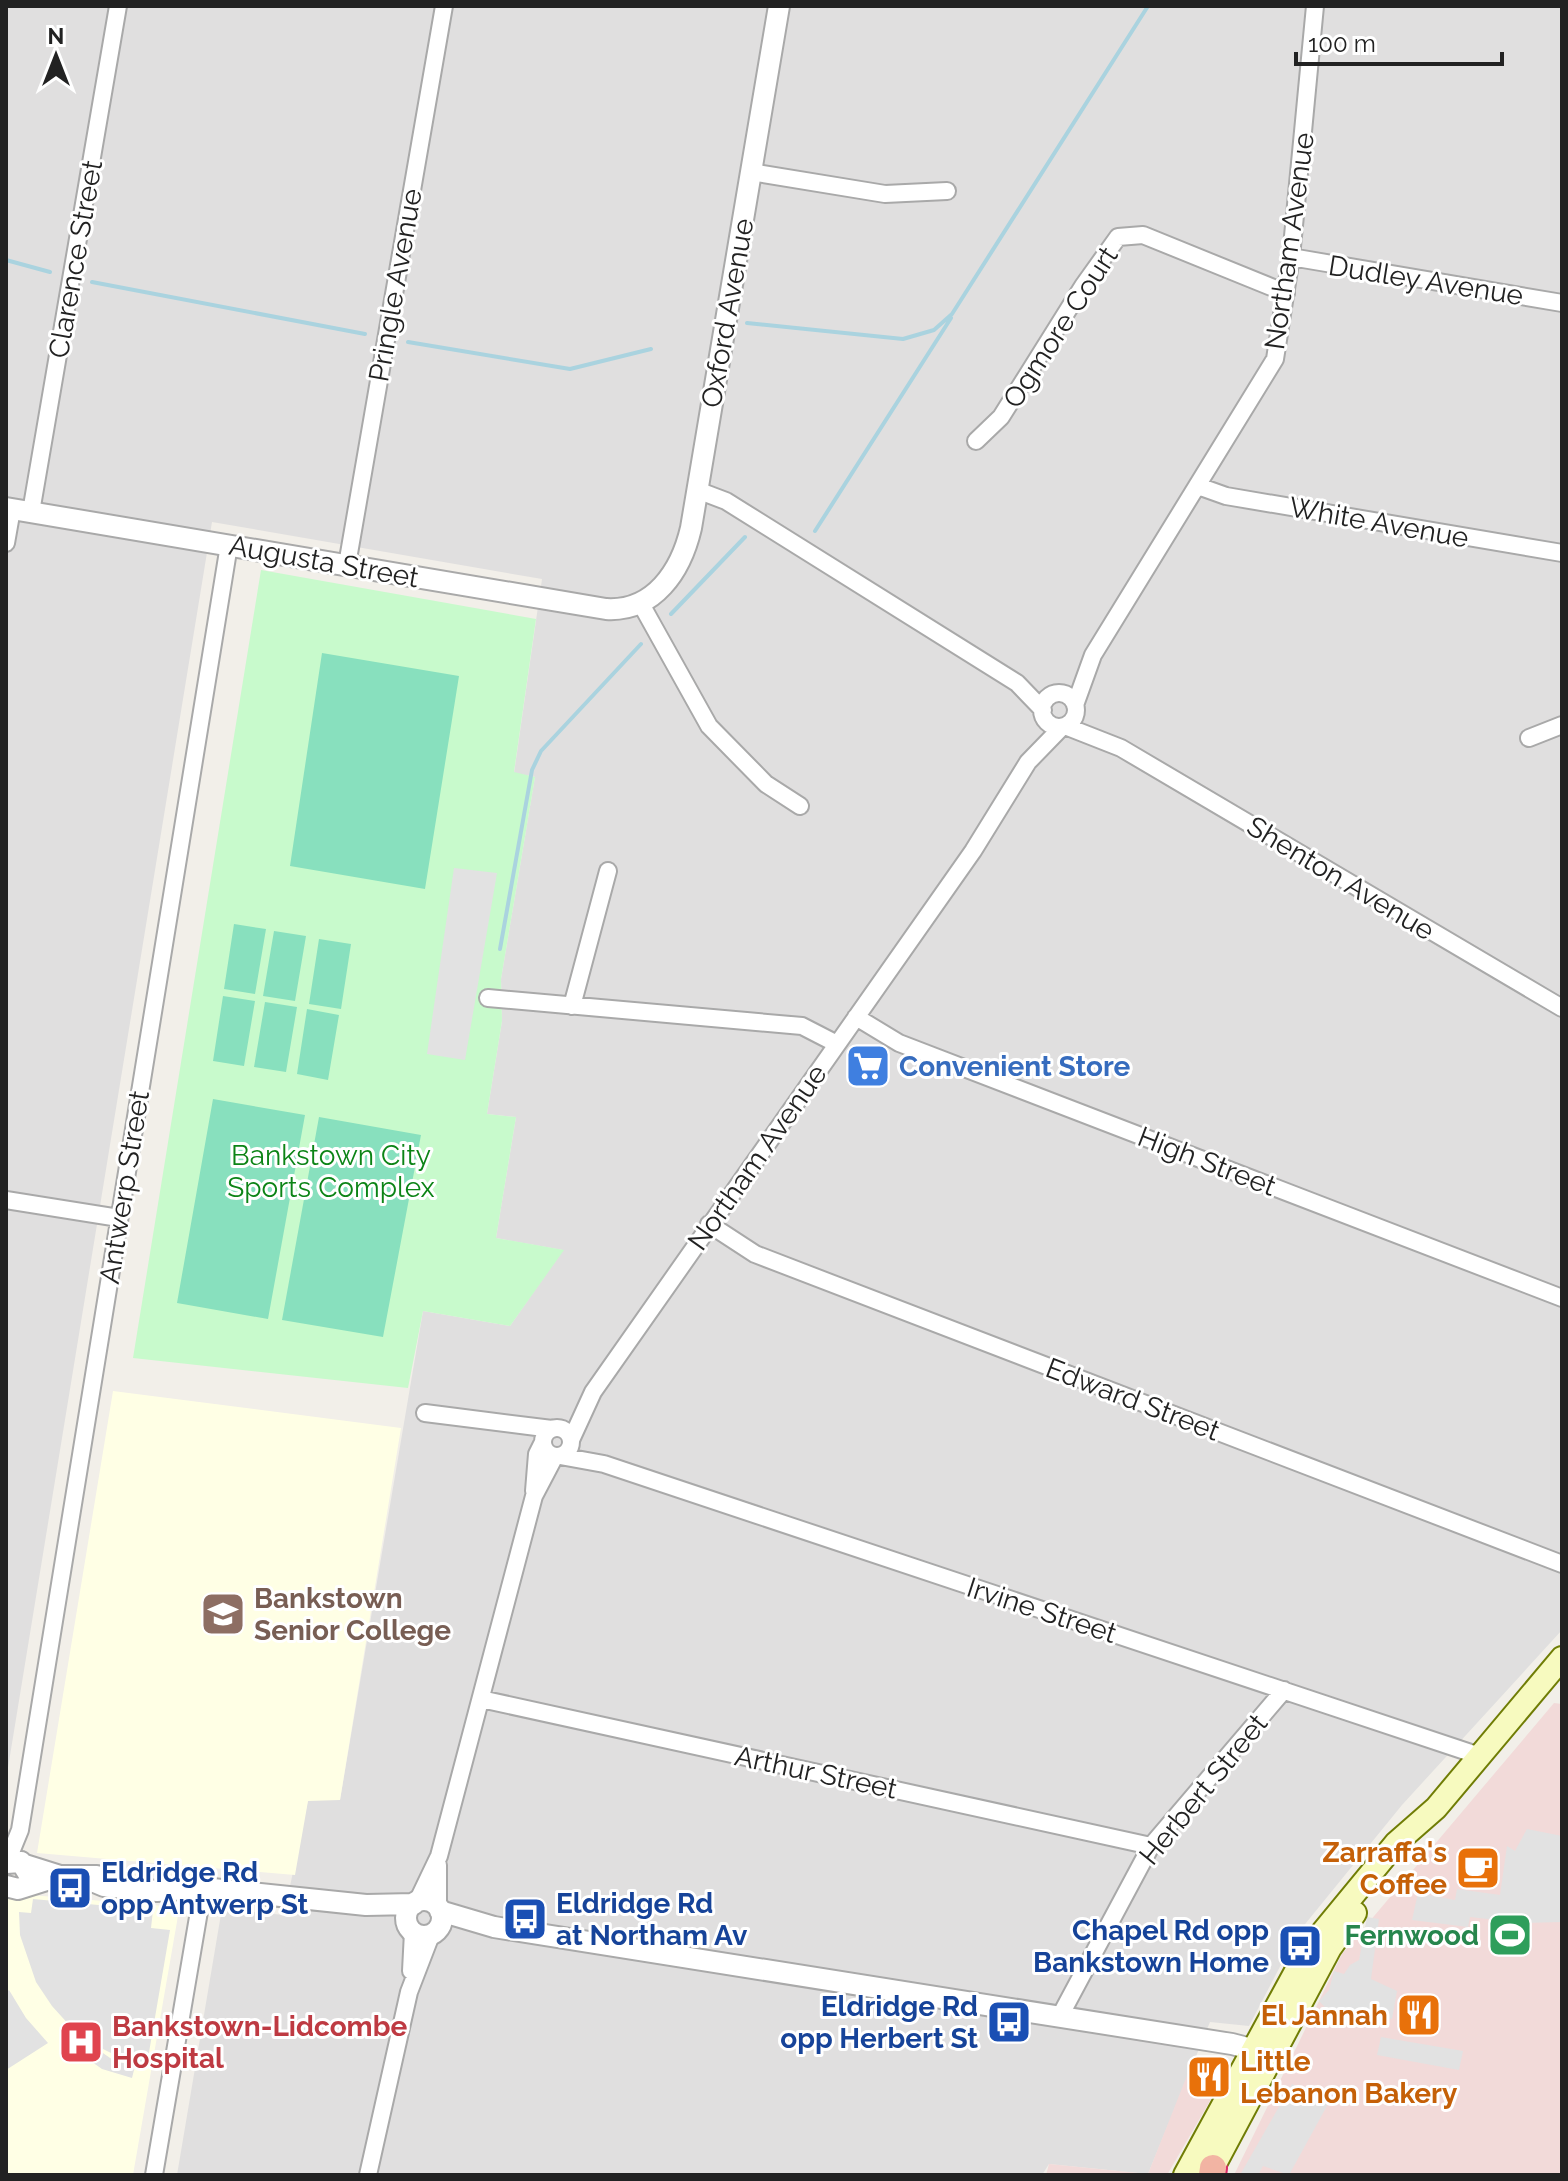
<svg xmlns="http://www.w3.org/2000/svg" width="1568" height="2181" viewBox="0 0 1568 2181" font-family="Raleway,sans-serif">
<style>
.residential{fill:#e0dfdf}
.commercial{fill:#f2dad9}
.education{fill:#ffffe5}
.park{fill:#c8facc}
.pitch{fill:#88e0be}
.parking{fill:#e2e2e2}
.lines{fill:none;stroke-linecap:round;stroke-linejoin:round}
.stream{stroke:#aad3df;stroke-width:4}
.minor-casing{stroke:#a9a9a9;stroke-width:20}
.tertiary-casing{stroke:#a9a9a9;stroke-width:24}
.secondary-casing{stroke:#707d05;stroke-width:26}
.trunk-casing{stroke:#dc2a67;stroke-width:30}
.minor{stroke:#fff;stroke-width:16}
.tertiary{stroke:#fff;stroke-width:20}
.secondary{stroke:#f7fabf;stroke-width:22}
.trunk{stroke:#f2b4a3;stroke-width:26}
.labels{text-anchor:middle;stroke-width:6;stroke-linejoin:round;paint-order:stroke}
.street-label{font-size:28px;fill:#222;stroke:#fff}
.shop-label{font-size:28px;font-weight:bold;fill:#366cbe;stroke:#fff;text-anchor:start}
.park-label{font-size:28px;fill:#0c8416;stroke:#fff}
.education-label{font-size:28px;font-weight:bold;fill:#785e54;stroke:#fff;text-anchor:start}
.food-label{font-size:28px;font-weight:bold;fill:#c56008;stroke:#fff;text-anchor:end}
.transit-label{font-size:28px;font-weight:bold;fill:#164399;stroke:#fff;text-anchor:start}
.leisure-label{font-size:28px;font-weight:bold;fill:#27864d;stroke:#fff;text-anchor:end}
.health-label{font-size:28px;font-weight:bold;fill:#be3a42;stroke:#fff;text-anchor:start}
</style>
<rect width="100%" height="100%" fill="#f2efe9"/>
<!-- residential -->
<path class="residential" d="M6,6H1562V1630L1402,1805L1297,1934L1249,2026L1210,2022L1148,2174L1049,2164L1042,2175H177L221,1914L225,1909L284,1915L308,1800H340L423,1311L510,1326L563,1250L496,1238L516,1117L487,1114L502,1021L501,979L535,777L514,773L542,579L212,522L6,1780Z"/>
<!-- commercial -->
<path class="commercial" d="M1554,1703L1562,1704V2175H1234L1342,1954Z
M1192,2063L1220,2066L1225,2075L1167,2175H1046L1049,2164L1148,2174Z"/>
<!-- education -->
<path class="education" d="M113,1391L401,1428L340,1800L308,1801L295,1875L37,1853Z
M6,1893L176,1907L179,1910L133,2175H6Z"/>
<!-- park -->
<path class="park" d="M261,570L536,619L514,772L535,777L501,979L502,1021L487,1114L516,1117L496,1238L564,1250L510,1326L423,1311L408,1388L133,1358Z"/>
<!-- pitch -->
<path class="pitch" d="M322,653L459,676L425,889L290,866Z
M234,924L266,929L255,994L224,989Z
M274,931L306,936L295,1001L263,996Z
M319,939L351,944L341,1009L309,1004Z
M223,996L255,1001L244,1066L213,1061Z
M265,1002L297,1007L286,1072L254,1067Z
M307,1009L339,1015L328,1080L297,1074Z
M213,1099L305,1115L268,1319L177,1303Z
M319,1117L421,1135L383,1337L282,1320Z"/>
<!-- parking -->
<path class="parking" d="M454,868L497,873L465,1060L427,1054Z
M1527,1829L1562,1836V1922L1523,1923L1470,1917L1468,1927L1412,1920L1418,1893L1455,1900L1457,1889L1500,1895L1507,1846L1515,1851Z
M33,1899L153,1910L151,1928L170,1930L147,2064L121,2058L99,2047L71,2027L52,2006L36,1982L20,1935L19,1912L31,1913Z
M1367,1917L1379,1919L1371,1979L1397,1991L1392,2019L1357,2012L1344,2027L1319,2001L1329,1990L1334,1971L1344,1974L1350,1965L1359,1960Z
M9,1990L26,2018L48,2043L6,2070V1992Z
M74,2033L113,2060L135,2066L132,2078L102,2069L65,2043Z
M1381,2037L1463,2051L1459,2070L1377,2055Z
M1292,2084L1328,2104L1289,2175L1263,2166L1258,2175H1240Z"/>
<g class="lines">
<!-- stream -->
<path class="stream" d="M6,260L50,272
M92,282L365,334
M747,323L903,339L934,330L952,314L1148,6
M408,342L570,369L651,349
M815,531L951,318
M671,614L745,537
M500,949L532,770L541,751L641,644"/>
<!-- minor casing -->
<g class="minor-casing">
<path id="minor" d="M751,172L885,194L947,191
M1291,257L1562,303
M976,441L1001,417L1083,286L1118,237L1143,235L1286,293
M1198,486L1226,496L1562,553
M697,490L726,501L1017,683L1043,710
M31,512L118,6
M6,543L12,509
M347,565L444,6
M641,604L709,726L766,784L800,806
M1042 710a17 17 0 1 1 34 0a17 17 0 1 1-34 0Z
M1075,705L1093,655L1275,359L1291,257L1315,6
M1065,726L1121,748L1562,1008
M1529,738L1562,725
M488,998L802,1026L837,1044
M572,1006L608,871
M856,1017L899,1043L1562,1298
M6,1200L119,1218
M709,1224L755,1254L1562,1564
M425,1413L552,1429
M543 1442a14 14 0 1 1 28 0a14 14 0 1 1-28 0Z
M571,1440L593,1392L973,851L1028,762L1062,727
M560,1456L604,1464L1480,1756
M534,1491L537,1454L543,1442
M481,1699L1151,1846
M7,1862L20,1830L229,545
M417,1902L439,1856L534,1496L555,1456
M438,1908V1865
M411,1971L413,1932
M1059,2018L1151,1846L1284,1690
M154,2175L203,1888
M368,2175L409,1992L431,1935"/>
</g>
<!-- tertiary casing -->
<g class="tertiary-casing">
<path id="tertiary" d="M6,508L606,609C654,612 681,571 691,528L779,6
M6,1863L21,1862L29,1875
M25,1865L60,1876H97
M85,1878L104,1886L157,1891L203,1888L366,1905L414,1904
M6,1886L18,1889L56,1877
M406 1918a18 18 0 1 1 36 0a18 18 0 1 1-36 0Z
M440,1911L494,1927L1232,2044L1267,2053"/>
</g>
<!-- secondary casing -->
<g class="secondary-casing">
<path id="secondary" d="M1185,2175L1307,1951L1396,1843L1436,1808L1562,1658
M1209,2175L1330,1948L1355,1913"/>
</g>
<!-- trunk casing -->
<g class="trunk-casing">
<path id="trunk" d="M1212,2175L1213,2168"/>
</g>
<!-- minor -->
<use href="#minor" class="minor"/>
<!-- tertiary -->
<use href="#tertiary" class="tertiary"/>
<!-- secondary -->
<use href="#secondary" class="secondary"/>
<!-- trunk -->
<use href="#trunk" class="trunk"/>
</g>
<!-- icons -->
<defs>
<g id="supermarket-square" transform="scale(2.3)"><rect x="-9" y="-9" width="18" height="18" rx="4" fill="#3f7fe0" stroke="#fff"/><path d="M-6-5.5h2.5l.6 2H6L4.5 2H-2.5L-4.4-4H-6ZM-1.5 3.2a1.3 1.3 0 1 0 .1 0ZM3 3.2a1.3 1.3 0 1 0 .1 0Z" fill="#fff"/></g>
<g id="school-square" transform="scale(2.3)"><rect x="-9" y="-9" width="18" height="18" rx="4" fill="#8d6e63" stroke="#fff"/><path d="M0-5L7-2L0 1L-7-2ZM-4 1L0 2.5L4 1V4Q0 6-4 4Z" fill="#fff"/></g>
<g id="cafe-square" transform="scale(2.3)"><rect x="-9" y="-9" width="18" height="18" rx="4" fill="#e8710a" stroke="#fff"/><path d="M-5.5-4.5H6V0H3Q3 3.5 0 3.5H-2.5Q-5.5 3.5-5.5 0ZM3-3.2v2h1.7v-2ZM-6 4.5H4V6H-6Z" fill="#fff"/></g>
<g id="bus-square" transform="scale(2.3)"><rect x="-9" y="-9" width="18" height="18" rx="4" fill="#1a4fb4" stroke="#fff"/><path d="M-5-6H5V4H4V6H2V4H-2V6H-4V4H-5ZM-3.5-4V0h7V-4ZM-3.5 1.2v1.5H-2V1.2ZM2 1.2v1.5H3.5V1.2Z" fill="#fff"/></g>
<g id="stadium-square" transform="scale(2.3)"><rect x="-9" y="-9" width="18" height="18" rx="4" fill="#2e9e5b" stroke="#fff"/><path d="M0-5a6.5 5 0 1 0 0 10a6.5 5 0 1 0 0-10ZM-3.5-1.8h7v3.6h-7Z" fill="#fff"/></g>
<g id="restaurant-square" transform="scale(2.3)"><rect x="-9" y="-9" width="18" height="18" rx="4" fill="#e8710a" stroke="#fff"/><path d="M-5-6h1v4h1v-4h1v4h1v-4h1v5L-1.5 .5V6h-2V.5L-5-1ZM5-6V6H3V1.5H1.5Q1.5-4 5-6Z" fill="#fff"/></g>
<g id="hospital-square" transform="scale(2.3)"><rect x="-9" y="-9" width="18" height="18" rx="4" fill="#e0444e" stroke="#fff"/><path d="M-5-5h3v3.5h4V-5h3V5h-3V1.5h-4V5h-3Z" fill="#fff"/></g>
</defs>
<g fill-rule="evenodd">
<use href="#supermarket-square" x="868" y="1066"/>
<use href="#school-square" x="223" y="1614"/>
<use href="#cafe-square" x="1478" y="1868"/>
<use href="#bus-square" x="70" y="1888"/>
<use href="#bus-square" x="525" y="1919"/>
<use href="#stadium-square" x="1510" y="1935"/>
<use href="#bus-square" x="1300" y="1946"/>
<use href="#restaurant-square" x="1419" y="2015"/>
<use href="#bus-square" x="1009" y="2022"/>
<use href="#hospital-square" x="81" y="2042"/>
<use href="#restaurant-square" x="1209" y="2077"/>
</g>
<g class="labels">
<!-- street labels -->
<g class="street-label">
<text transform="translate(1289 241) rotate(-82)" y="10">Northam Avenue</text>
<text transform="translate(75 259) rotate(-80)" y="10">Clarence Street</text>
<text transform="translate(1426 280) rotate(9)" y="10">Dudley Avenue</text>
<text transform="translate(395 285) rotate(-80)" y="10">Pringle Avenue</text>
<text transform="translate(727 313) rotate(-80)" y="10">Oxford Avenue</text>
<text transform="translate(1060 327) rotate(-57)" y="10">Ogmore Court</text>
<text transform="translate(1379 522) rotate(10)" y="10">White Avenue</text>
<text transform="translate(324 561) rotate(10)" y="10">Augusta Street</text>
<text transform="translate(1341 878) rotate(31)" y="10">Shenton Avenue</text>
<text transform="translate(757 1157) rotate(-55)" y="10">Northam Avenue</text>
<text transform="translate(1207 1161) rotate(21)" y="10">High Street</text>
<text transform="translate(124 1187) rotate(-81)" y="10">Antwerp Street</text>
<text transform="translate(1133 1399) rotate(21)" y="10">Edward Street</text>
<text transform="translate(1042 1610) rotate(18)" y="10">Irvine Street</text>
<text transform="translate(816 1772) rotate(12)" y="10">Arthur Street</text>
<text transform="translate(1203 1789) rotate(-51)" y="10">Herbert Street</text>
</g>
<!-- shop labels -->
<g class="shop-label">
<text x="899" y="1076">Convenient Store</text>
</g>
<!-- park labels -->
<g class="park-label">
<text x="331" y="1165">Bankstown City<tspan x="331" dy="32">Sports Complex</tspan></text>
</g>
<!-- education labels -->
<g class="education-label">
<text x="254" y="1608">Bankstown<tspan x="254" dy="32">Senior College</tspan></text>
</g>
<!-- food labels -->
<g class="food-label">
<text x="1447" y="1862">Zarraffa's<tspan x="1447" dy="32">Coffee</tspan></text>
<text x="1388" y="2025">El Jannah</text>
<text x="1240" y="2071" text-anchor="start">Little<tspan x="1240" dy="32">Lebanon Bakery</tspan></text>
</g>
<!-- transit labels -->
<g class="transit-label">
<text x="101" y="1882">Eldridge Rd<tspan x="101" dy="32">opp Antwerp St</tspan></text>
<text x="556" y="1913">Eldridge Rd<tspan x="556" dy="32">at Northam Av</tspan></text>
<text x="1269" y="1940" text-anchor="end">Chapel Rd opp<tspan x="1269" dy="32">Bankstown Home</tspan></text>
<text x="978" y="2016" text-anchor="end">Eldridge Rd<tspan x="978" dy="32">opp Herbert St</tspan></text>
</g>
<!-- leisure labels -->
<g class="leisure-label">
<text x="1479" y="1945">Fernwood</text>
</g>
<!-- health labels -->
<g class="health-label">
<text x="112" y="2036">Bankstown-Lidcombe<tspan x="112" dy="32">Hospital</tspan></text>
</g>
</g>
<!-- border -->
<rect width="1568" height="2181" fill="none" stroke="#222222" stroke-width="16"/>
<!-- north arrow -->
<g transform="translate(56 56)" stroke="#ffffff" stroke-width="6" paint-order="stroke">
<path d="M0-6L14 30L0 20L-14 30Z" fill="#222222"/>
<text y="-12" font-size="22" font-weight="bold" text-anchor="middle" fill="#222222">N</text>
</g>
<!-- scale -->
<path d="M1296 52v12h206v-12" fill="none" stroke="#222222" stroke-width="4"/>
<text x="1308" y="52" font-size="24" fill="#222222" stroke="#ffffff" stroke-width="6" paint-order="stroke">100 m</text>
</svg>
